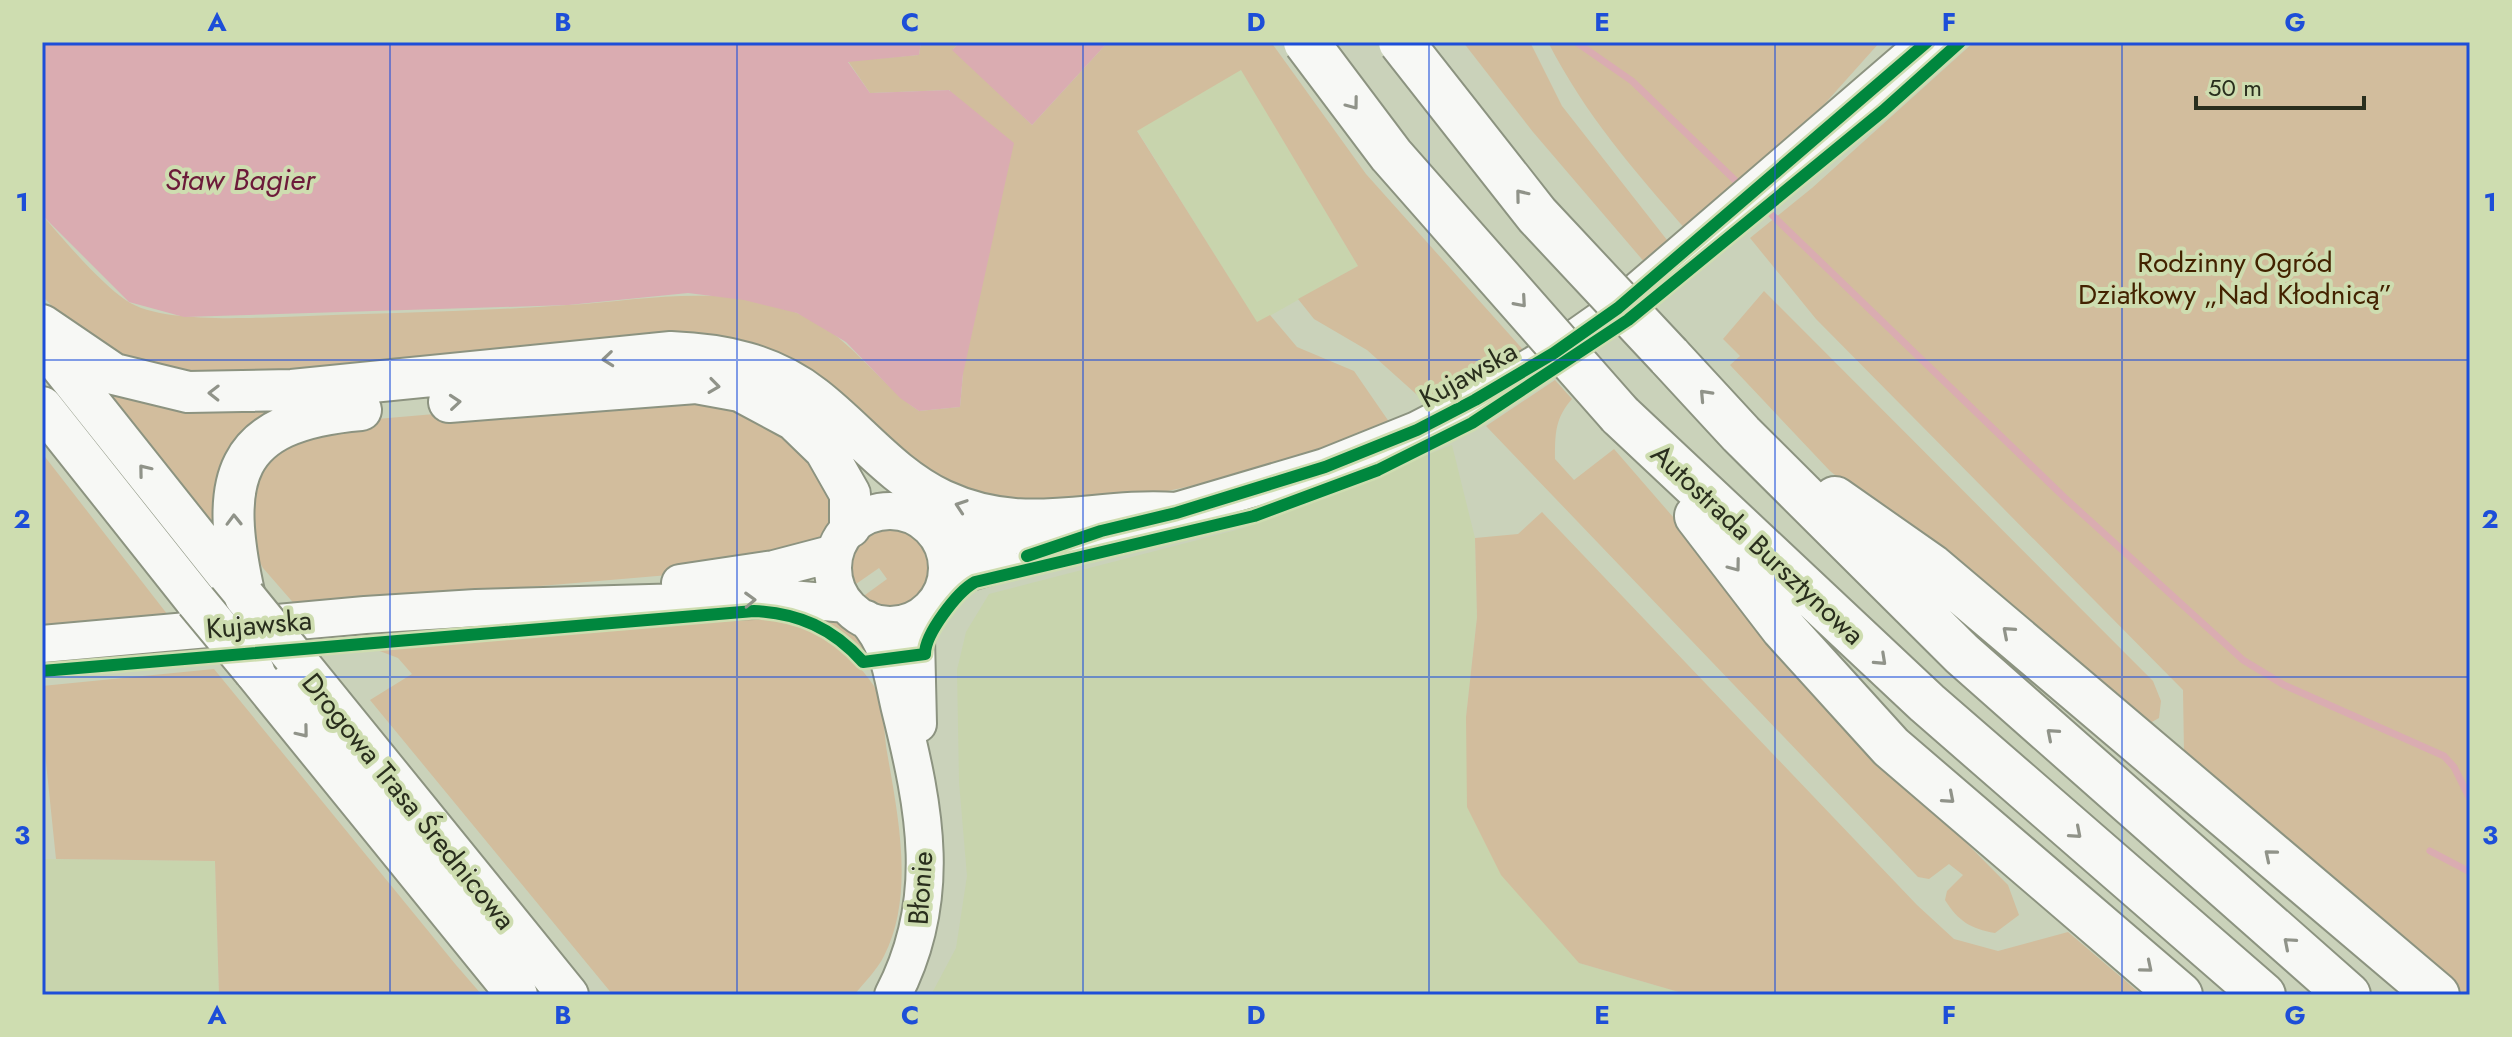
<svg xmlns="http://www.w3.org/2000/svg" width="2512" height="1037" viewBox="0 0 2512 1037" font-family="Jost,sans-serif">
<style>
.built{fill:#c8d4ad}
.green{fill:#d2bd9d}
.water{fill:#daacb1}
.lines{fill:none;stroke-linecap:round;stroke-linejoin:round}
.stream{stroke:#daacb1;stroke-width:7}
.secondary-casing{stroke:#8c9380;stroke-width:40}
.primary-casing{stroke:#8c9380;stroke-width:44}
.highway-casing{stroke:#8c9380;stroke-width:48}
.secondary{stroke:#f7f8f5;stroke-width:36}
.primary{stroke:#f7f8f5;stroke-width:40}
.highway{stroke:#f7f8f5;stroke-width:44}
.primary-bridge-casing{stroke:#8c9380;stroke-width:44;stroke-linecap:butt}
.highway-bridge-casing{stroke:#8c9380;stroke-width:48;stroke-linecap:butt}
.primary-bridge{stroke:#f7f8f5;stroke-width:40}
.highway-bridge{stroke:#f7f8f5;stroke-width:44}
.cycleway-casing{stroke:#ceddb0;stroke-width:17}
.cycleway{stroke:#00873e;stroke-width:12}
.oneway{stroke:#909389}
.grid{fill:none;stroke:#1d4ed8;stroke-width:2;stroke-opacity:0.55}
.labels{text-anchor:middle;stroke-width:8;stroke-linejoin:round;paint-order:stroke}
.park-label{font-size:28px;fill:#432200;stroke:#ceddb0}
.street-label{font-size:28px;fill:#292e1d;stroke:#ceddb0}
.water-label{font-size:30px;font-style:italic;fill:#6c1a39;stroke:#ceddb0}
.neatline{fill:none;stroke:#1d4ed8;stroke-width:3}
.grid-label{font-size:26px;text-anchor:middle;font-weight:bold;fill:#1d4ed8}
</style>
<rect width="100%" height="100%" fill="#cad2ba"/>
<!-- built -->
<path class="built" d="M1241,69L1358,266L1257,323L1137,130Z
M1452,445L1475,538L1477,617L1466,717L1579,963L1689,995H931L956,948L967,876L959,782L957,670L966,632L989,594L1244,528Z
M42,859L215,861L219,995H42Z"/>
<!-- green -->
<path class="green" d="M921,42H960L953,49L1032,125L1108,42H1271L1366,174L1527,354L1425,402L1367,350L1314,319L1298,299L1358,266L1241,70L1137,131L1257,322L1270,315L1297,347L1354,371L1394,429L1234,477L1058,514L956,497L828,388L215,383L94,347L42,296V215C64,240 100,283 127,301C160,323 244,318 283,317C378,313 474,312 568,305C645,300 723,283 797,313C847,332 876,381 919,411L960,407L963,374L950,90L870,93L848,61L919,55Z
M1463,42H1530L1562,106L1667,240V247L1646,264L1533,132Z
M1548,42H1880L1812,118L1687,231C1633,169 1586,116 1548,42Z
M1974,42H2470V995H2464L2196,772L2184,753L2183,690L1816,319L1750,238L1812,188Z
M1764,291L2153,681L2161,701L2159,718L2150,723L1830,471L1730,365L1740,356L1723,339Z
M700,367L862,484L872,503L863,505L854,484L706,375L307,405L214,532L92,379Z
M1555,380L1572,399C1555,418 1555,434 1555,459L1574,480L1614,449L1884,760L2008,885L2019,915L1995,933C1971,929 1958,921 1945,900L1947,891L1963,875L1949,864L1929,879L1918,877L1486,426Z
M631,397L742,403L827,474L836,515L829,535L812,549L692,573L297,607L263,568L250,545L258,462L319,424Z
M42,453L171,619L42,630Z
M1542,512L1917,905L1954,939L1998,951L2068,932L2142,995H1689L1579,963L1501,875L1467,807L1466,717L1477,617L1475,538L1518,534Z
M885,525C962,527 939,637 866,604L865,595L887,579L879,568L856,584L849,580C846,551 858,534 885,525Z
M827,610L870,640L869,655L842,632L800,611Z
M758,616C809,627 844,641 874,686C884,702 884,733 887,752C898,816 915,895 884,956C877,970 864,983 854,995H613L370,700L412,674L398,658L377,650Z
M214,669L456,965L482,995H219L215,861L56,859L42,724V686Z"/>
<!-- water -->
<path class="water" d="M42,42H921L919,55L848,62L870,93L949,90L1014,143L963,374L960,407L919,411L900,398L846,342L797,313L744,300L688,293L568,305L184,317L129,302L42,215Z
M960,42H1108L1032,125L952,50Z"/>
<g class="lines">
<!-- stream -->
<path class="stream" d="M1576,42L1632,81L1741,186
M1772,215L2065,498L2243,660L2284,685L2444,756L2454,767L2470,799
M2430,851L2470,872"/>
<!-- secondary casing -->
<g class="secondary-casing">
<path id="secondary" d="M833 568a57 57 0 1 1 114 0a57 57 0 1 1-114 0Z
M935,532L963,541L1035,534
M680,583L774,569L835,553
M945,586L963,574L1325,467L1417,430L1475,400L1554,353L1618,308L1927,42
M866,619C890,645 892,675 900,709C925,809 943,899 893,995
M42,644L365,615L476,608L791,599L846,604
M918,724L916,638L927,612"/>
</g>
<!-- primary casing -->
<g class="primary-casing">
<path id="primary" d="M42,325L114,374L188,392L292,390L671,352C723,354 772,364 814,397C858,431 891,476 942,500C1026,539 1091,507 1176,513
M42,342L240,591
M449,402L696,383L740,391L794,420L825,450L850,494V527
M42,407L196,601
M245,597C219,480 229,421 361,410
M293,656L568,995
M254,671L517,995"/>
</g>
<!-- highway casing -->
<g class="highway-casing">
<path id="highway" d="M1669,356L1741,434L1962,654L2348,995
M1620,415L1927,703L2263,995
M1835,499L1932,567L2437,995
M1697,516L1783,628L1891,747L2180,995"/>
</g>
<!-- secondary -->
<use href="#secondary" class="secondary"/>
<!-- primary -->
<use href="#primary" class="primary"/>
<!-- highway -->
<use href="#highway" class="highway"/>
<!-- primary-bridge casing -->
<g class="primary-bridge-casing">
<path id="primary-bridge" d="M245,597L293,656
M196,601L254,671"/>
</g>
<!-- highway-bridge casing -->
<g class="highway-bridge-casing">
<path id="highway-bridge" d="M1306,42L1391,155L1620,415
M1401,42L1537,215L1669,356"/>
</g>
<!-- primary-bridge -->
<use href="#primary-bridge" class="primary-bridge"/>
<!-- highway-bridge -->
<use href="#highway-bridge" class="highway-bridge"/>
<!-- cycleway casing -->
<g class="cycleway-casing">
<path id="cycleway" d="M1027,556L1101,531L1176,513L1325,467L1417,430L1475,400L1554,353L1618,308L1927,42
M42,671L754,611C798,613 833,628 863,662L925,654C925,634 957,592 975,582L1254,516L1378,470L1472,423L1628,320L1883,111L1960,42"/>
</g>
<!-- cycleway -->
<use href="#cycleway" class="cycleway"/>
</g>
<!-- one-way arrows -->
<defs><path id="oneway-chevron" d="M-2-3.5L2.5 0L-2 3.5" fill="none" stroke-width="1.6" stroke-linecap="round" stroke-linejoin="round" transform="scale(2)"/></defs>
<g class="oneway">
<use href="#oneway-chevron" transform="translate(1353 104) rotate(53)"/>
<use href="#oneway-chevron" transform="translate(1521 195) rotate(-129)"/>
<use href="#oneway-chevron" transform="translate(1521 302) rotate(49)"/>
<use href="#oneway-chevron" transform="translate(608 359) rotate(174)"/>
<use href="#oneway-chevron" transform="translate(714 386) rotate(8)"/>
<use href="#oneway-chevron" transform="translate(214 393) rotate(-179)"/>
<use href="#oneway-chevron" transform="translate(1705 395) rotate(-133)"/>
<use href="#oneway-chevron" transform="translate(455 402) rotate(-5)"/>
<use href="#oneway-chevron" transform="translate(144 470) rotate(-129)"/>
<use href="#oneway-chevron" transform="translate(961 506) rotate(-161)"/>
<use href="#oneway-chevron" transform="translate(234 520) rotate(-91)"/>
<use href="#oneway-chevron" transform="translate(1735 566) rotate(53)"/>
<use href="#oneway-chevron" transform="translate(750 600) rotate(-2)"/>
<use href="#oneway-chevron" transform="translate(2008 632) rotate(-139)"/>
<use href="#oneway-chevron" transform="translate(1881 660) rotate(43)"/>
<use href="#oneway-chevron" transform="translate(303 732) rotate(51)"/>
<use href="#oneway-chevron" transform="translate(2052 734) rotate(-139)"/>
<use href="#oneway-chevron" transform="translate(1949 798) rotate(41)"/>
<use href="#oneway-chevron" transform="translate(2076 833) rotate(41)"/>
<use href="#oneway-chevron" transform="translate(2270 855) rotate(-140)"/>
<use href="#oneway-chevron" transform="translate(2289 943) rotate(-139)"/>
<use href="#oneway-chevron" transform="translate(2147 967) rotate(40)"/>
</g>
<!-- grid -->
<path class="grid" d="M390,42V995M737,42V995M1083,42V995M1429,42V995M1775,42V995M2122,42V995M42,360H2470M42,677H2470"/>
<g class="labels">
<!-- park labels -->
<g class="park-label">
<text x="2235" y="272">Rodzinny Ogród<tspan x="2235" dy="32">Działkowy „Nad Kłodnicą”</tspan></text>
</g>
<!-- street labels -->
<g class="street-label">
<text transform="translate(1468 374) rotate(-29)" y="10">Kujawska</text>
<text transform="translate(1758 544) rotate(43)" y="10">Autostrada Bursztynowa</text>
<text transform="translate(259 624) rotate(-5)" y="10">Kujawska</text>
<text transform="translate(409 801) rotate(51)" y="10">Drogowa Trasa Średnicowa</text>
<text transform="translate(920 888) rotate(-86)" y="10">Błonie</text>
</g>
<!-- water labels -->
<g class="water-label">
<text x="240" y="190">Staw Bagier</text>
</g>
</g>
<!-- border -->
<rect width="2512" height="1037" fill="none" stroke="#ceddb0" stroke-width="88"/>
<!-- scale -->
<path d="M2196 96v12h168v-12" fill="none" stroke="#292e1d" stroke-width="4"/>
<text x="2208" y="96" font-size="24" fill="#292e1d" stroke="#ceddb0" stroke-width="6" paint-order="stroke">50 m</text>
<rect x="44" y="44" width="2424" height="949" class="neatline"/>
<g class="grid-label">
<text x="217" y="31">A</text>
<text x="563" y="31">B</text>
<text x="910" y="31">C</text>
<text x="1256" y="31">D</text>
<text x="1602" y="31">E</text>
<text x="1949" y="31">F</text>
<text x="2295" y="31">G</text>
<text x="22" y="211">1</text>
<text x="2490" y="211">1</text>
<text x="22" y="528">2</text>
<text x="2490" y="528">2</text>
<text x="22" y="844">3</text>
<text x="2490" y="844">3</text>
<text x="217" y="1024">A</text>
<text x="563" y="1024">B</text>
<text x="910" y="1024">C</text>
<text x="1256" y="1024">D</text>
<text x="1602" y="1024">E</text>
<text x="1949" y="1024">F</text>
<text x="2295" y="1024">G</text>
</g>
</svg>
